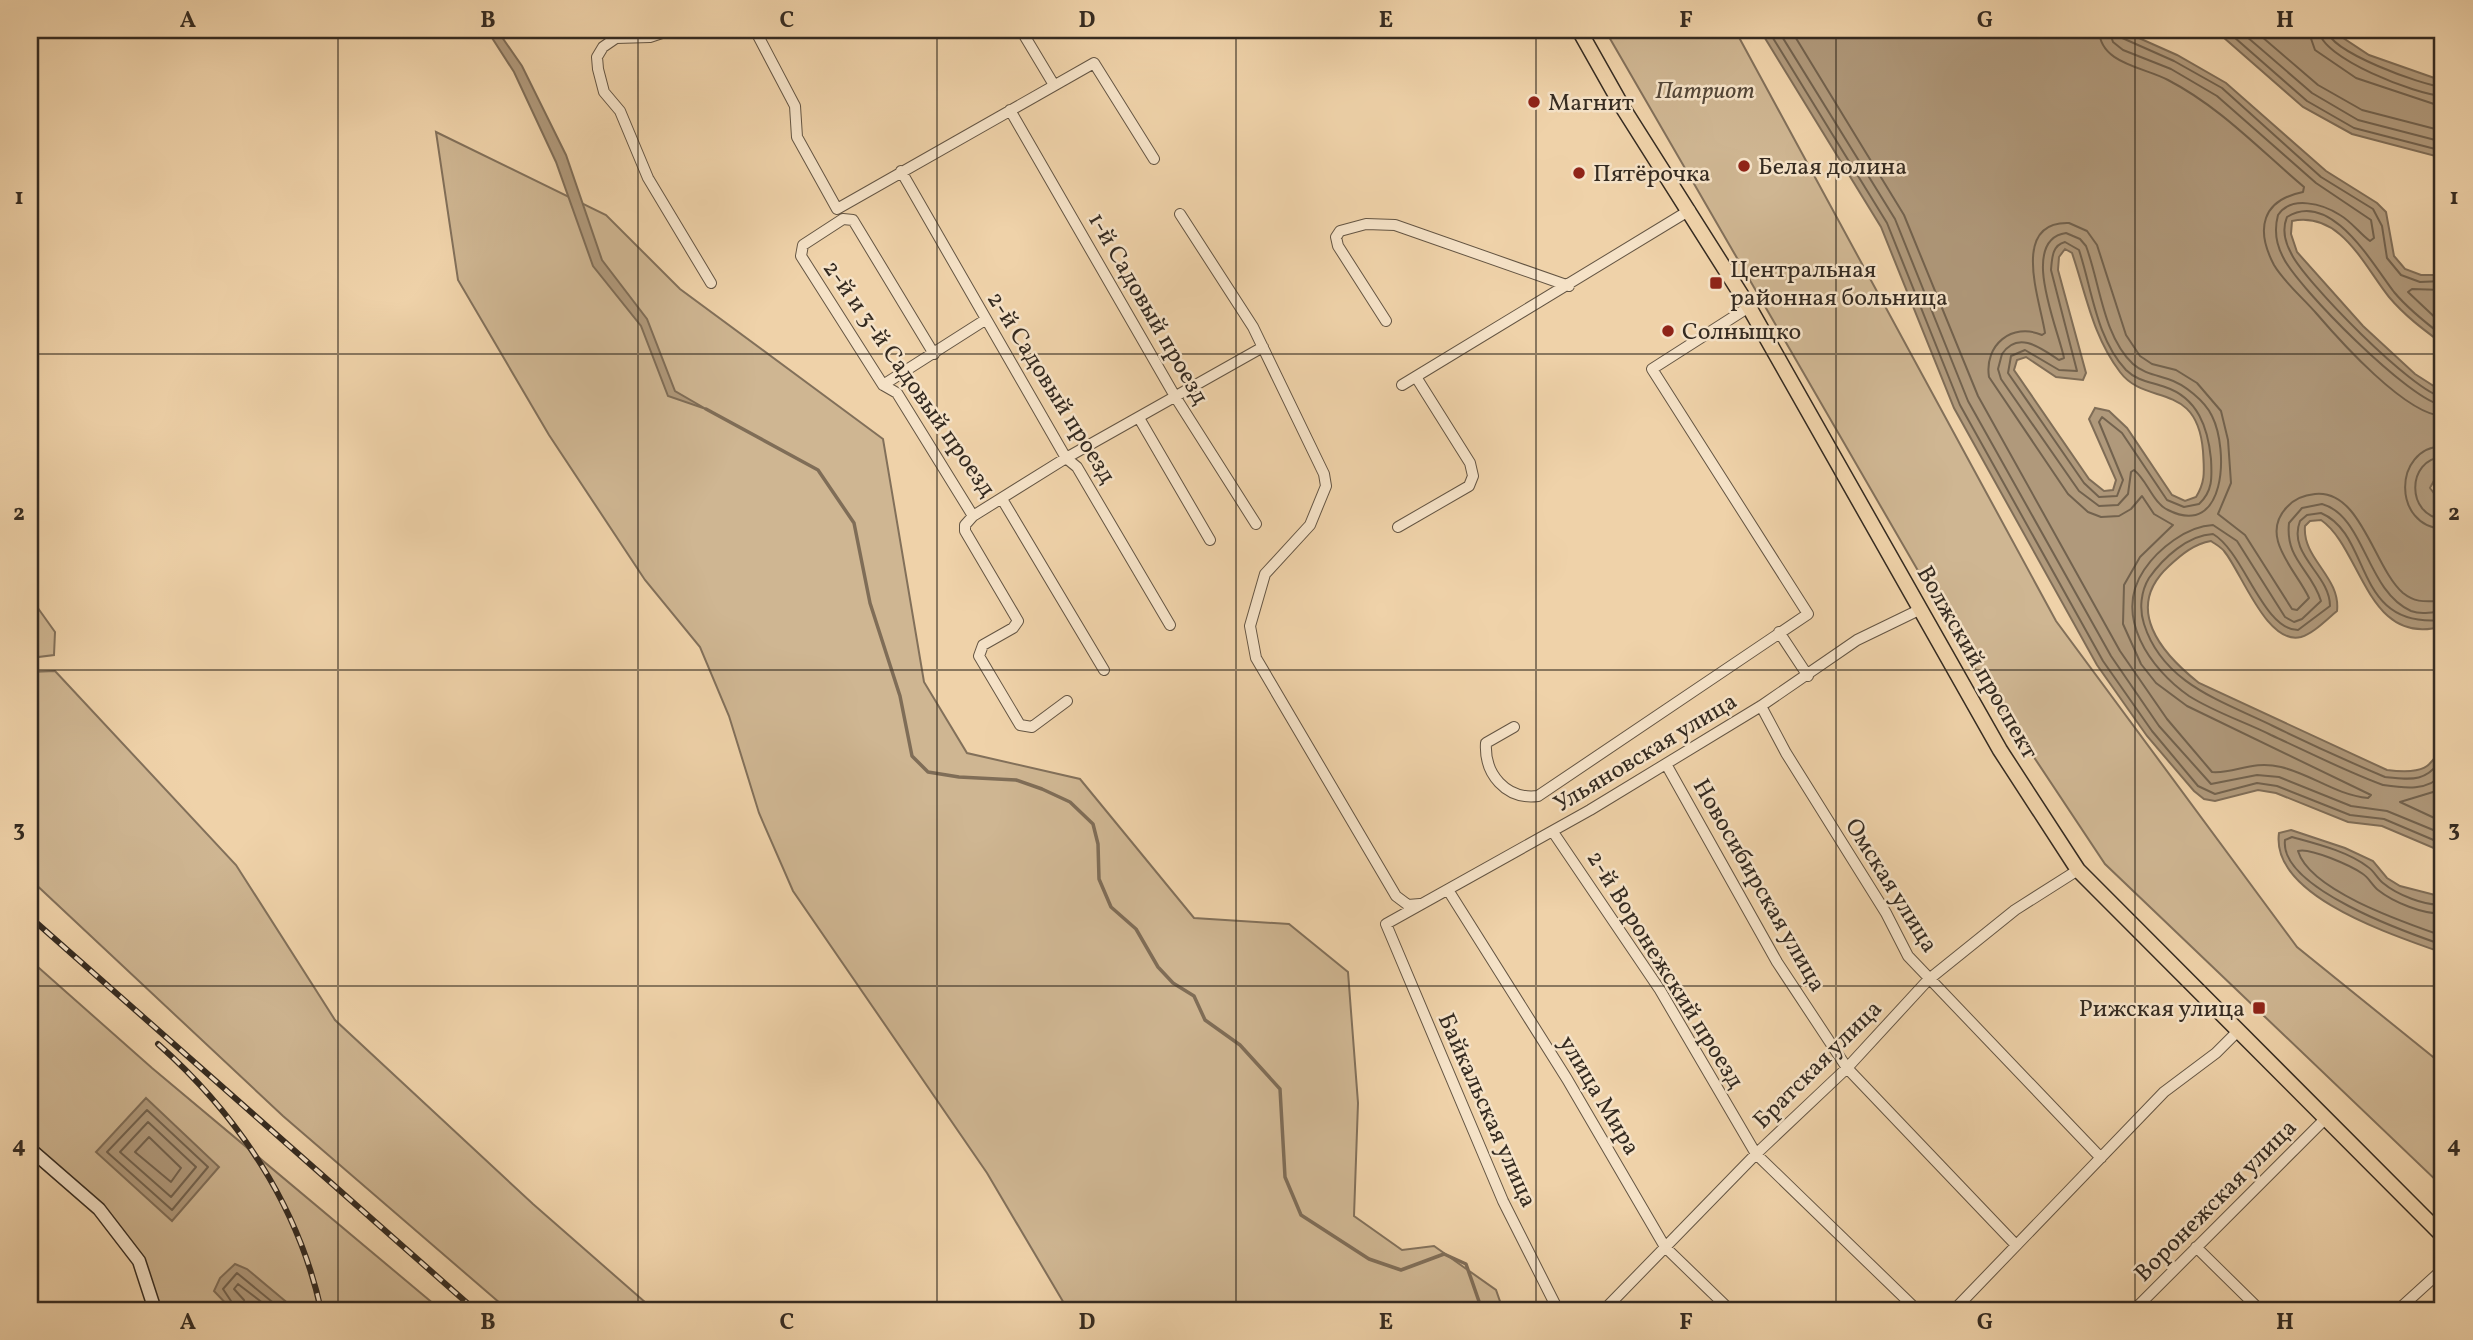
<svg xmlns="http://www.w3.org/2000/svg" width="2473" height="1340" viewBox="0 0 2473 1340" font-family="Vollkorn,serif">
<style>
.green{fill:#cfb692;stroke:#82705a;stroke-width:2}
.water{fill:#b0997b;stroke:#7f6d57;stroke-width:2;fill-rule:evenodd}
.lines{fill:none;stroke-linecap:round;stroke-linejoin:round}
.shore{stroke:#72624e;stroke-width:2}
.stream{stroke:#7f6d57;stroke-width:3.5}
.street-casing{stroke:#645543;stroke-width:12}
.secondary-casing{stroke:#352b21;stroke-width:15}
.primary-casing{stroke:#352b21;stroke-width:17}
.street{stroke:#f5e2c7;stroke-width:10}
.secondary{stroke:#f5e2c7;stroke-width:12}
.primary{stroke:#efd2a9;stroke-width:14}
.rail-casing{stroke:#352b21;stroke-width:6}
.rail{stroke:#f5e2c7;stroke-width:3.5;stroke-dasharray:10;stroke-linecap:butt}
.grid{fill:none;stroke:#352b21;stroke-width:2;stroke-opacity:0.55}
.poi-dot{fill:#8f2418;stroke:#f5e2c7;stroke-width:2.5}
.labels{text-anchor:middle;stroke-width:5;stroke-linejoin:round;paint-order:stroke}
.park-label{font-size:24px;font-style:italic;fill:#544738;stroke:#f5e2c7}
.poi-label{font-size:24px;fill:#352b21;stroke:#f5e2c7;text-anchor:start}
.street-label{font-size:24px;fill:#352b21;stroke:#f5e2c7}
.neatline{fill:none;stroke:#352b21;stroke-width:2.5}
.grid-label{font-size:23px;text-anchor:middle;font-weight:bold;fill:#352b21}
</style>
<rect width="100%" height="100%" fill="#efd2a9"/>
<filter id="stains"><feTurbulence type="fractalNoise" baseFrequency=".00286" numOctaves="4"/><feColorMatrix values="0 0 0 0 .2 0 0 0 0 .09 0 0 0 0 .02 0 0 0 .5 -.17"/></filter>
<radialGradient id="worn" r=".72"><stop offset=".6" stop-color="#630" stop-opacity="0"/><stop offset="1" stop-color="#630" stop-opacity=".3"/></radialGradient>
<!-- green -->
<path class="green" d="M1605,30H1735L2056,621L2297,947L2443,1065V1187L2105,864L1972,664Z
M436,132L606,215L680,289L883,439L924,682L967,753L1080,779L1194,918L1289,924L1348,972L1358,1103L1354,1216L1402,1250L1434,1246L1496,1290L1503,1310H1068L987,1173L793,891L759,813L729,716L700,647L645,580L549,435L458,280Z
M30,597L55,632L54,655L30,658Z
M55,671L236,865L335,1020L533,1204L654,1310H508L283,1116L30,879V672Z
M30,960L152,1068L441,1310H155L118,1228L30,1150Z"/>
<!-- water -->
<path class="water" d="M487,30H497L522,66L566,155L602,260L647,319L675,391L706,409L668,396L641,326L593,266L556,162L514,72Z
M1760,30H2121L2177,55L2226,83L2326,171L2377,203L2386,212L2394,256L2405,269L2421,275H2443V344C2424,330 2405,316 2389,297C2364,266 2341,211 2292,221L2291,234L2297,252L2363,326L2415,374L2443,392V473L2437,475L2430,488L2443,505V626C2367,649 2362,548 2321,520L2310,521L2305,526C2302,559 2341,577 2337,611C2326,620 2314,633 2301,637C2267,646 2241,571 2224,551C2221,547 2215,544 2211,541C2194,544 2182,554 2169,566C2123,608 2161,653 2199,683L2387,770C2420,774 2435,771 2443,736V852L2382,826L2348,822L2276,793L2258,790L2215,801L2204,799L2194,791L2147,736L2097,665L1954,408L1881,227ZM2065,249L2072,253C2086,294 2093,337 2120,372C2146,407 2197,380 2203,451C2204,470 2206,481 2196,497L2185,501L2172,495L2127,428L2109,411L2095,408L2089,419L2116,480L2113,490L2104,491L2089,479L2014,370L2017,360L2026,357L2056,377L2083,380L2086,373L2058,270L2059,257Z
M2215,30H2331L2369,55L2443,81V158L2352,134L2303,107Z
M2291,830L2345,848L2373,861L2387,878L2400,886L2443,897V953C2397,936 2270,897 2279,833Z
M146,1098L219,1167L172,1221L96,1152Z
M235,1264L247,1269L290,1305L288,1310H232L214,1291L220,1278Z"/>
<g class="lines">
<!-- shore -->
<path class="shore" d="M1768,30L1887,223L1960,405L2103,661L2152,731L2198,786L2215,794L2257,783L2277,786L2350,815L2384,819L2443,844
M1778,30L1895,219L1968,401L2111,656L2159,726L2211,784L2257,775L2279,777L2351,806L2387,811L2443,834
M1791,30L1904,215L1978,396L2120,651L2167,719L2212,772C2235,774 2251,760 2281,767C2311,774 2336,795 2368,798L2371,795L2187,706L2156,683L2141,664L2123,624L2124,585L2140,557L2173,525L2154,514L2142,496L2131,509L2119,516L2101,517L2088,512L2068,494L1989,377C1984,345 2012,322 2042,335L2045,333C2041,303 2009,221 2069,223L2087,231L2097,245L2126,335L2140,356L2152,364L2176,370L2197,383L2221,411L2228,440L2231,483L2218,514L2245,535L2292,609L2297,610L2309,598C2297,571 2258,537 2287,507C2295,498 2304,495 2315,494C2361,489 2374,568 2403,593C2417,604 2427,601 2443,601
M2099,30C2100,64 2144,67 2168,80C2220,107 2259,149 2304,187L2303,192C2262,200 2255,229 2274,265C2284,282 2303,298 2316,313C2340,341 2406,415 2443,416
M2109,30L2113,42L2123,50L2171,69L2217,96L2316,183L2371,220L2374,238L2370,241C2360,234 2352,222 2340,215C2323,204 2291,195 2278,215C2274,230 2276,244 2283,257C2296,286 2413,404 2443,405
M2118,30L2120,37L2174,61L2222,88L2321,177L2373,209L2382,226L2387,258L2401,275L2420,282L2443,281
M2226,30L2307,101L2354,128L2443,151
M2239,30L2312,93L2358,120L2443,142
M2254,30L2318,85L2362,110L2443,131
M2308,30L2315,50L2356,78L2443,107
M2319,30C2320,58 2417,95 2443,96
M2327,30C2330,52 2421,85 2443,87
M2066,233L2080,239L2086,246C2100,283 2103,336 2133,364C2143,373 2156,375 2168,379C2184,384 2205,401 2212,416C2229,450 2226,539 2168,510C2153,503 2147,480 2134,470L2131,472L2128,494L2118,505L2099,506L2079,491L2001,379L1998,369L2002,354C2018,330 2041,348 2059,360L2064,358C2059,331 2018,240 2066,233Z
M2065,242L2079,250C2092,289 2096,338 2126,370C2137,381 2151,382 2165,387C2198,398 2208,428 2211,459C2212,477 2213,491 2199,504L2184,507L2167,500L2122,433L2102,417L2099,422L2123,480L2117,496L2099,497L2084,483L2008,373L2011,356L2025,350L2059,370L2077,371L2051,270C2052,259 2052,245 2065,242Z
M2443,290L2412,289L2408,292L2443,325
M2443,336C2426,323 2408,309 2394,292C2373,265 2331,189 2287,217C2282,229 2285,242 2291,253C2303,280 2415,394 2443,397
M2443,446C2392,448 2393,527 2443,529
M2443,457C2406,459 2406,516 2443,519
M2443,611C2432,612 2422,615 2411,611C2366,591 2365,516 2322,504L2302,508L2289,523C2285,560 2312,570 2321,601L2302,619L2294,622L2285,617L2237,541L2213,525C2187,526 2158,549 2144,570C2113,616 2150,669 2189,696C2214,712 2245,722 2271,735C2308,752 2345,771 2383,785C2403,788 2429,792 2443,773
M2443,620C2352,629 2373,535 2321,513L2307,515L2300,521C2287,555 2330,574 2330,606L2298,630C2263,630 2244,552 2213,534C2188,535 2163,558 2149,578C2141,591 2139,609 2144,624C2163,684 2222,701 2273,726C2310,744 2347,761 2385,777C2413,780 2426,782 2443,758
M2443,789L2400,802L2443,822
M2443,904C2426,907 2396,894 2383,883C2377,878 2374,871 2368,867C2347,851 2317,844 2292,837L2285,840C2279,888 2408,933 2443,945
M2443,913C2424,915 2393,902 2378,890C2372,885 2369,878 2363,874C2352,866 2309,847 2298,851C2310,891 2406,923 2443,936
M147,1110L208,1167L172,1210L107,1152Z
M148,1122L196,1167L171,1197L120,1152Z
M149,1137L181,1168L171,1182L135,1152Z
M237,1310L223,1289L237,1273L282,1310
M246,1310L244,1300L234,1289L238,1284L272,1310"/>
<!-- stream -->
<path class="stream" d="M706,409L818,470L854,523L870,603L900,696L912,756L928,772L959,777L1016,780L1042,789L1070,802L1093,824L1098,844L1099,879L1111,907L1136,929L1158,967L1173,983L1194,996L1205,1020L1240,1045L1280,1089L1285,1177L1301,1215L1369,1259L1401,1270L1444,1254L1466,1264L1482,1310"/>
<!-- street casing -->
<g class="street-casing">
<path id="street" d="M671,30L650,37L616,38L603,47L597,57L598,69L604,92L620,111L648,178L711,283
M755,30L795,106L797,137L837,209L1094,63L1154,159
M1021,30L1054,85
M1010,110L1176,398L1256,524
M901,171L1066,458L1077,467L1170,625
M1180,214L1253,327L1324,474L1326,486L1310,525L1265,574L1250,626L1256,658L1396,896L1408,905L1420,904
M1386,321L1338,246L1336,237L1340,231L1366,224L1395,225L1569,286
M934,354L853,220L843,219L803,245L801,256L883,385L897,393L973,516
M883,385L985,320
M1402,385L1690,210
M1139,418L1210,540
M1002,499L1104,670
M1398,527L1469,486L1473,476L1470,463L1416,377
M1779,632L1808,676
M1067,701L1032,727L1020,725L979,656L983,645L1013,628L1018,621L965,531V525L973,516L1066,458L1263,347
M1761,706L1786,753L1886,913L1908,956L2101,1158
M1514,727L1486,743C1484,774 1506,800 1538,796L1808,614L1652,369L1749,307
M1666,764L1777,962L1847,1068L2015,1244
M1553,832L1660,990L1756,1154L1917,1310
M1448,890L1567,1079L1665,1247L1730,1310
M2196,1247L2260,1310
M1558,1310L1503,1201L1386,924L1590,810L1761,706L1857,640L1921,609
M1604,1310L1756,1154L1847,1068L1928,980L2015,910L2078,870
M1954,1310L2164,1092L2216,1053L2238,1031
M2134,1310L2325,1119
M2398,1310L2443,1269"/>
</g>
<!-- secondary casing -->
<g class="secondary-casing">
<path id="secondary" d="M30,1149L99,1209L139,1261L155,1310"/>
</g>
<!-- primary casing -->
<g class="primary-casing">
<path id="primary" d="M1579,30L1623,108L1749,307L2000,750L2078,870L2443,1236"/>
</g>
<!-- street -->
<use href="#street" class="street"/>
<!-- secondary -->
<use href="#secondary" class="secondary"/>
<!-- primary -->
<use href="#primary" class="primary"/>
<!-- rail casing -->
<g class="rail-casing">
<path id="rail" d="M30,917L475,1310
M158,1044C238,1115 298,1205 321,1310"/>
</g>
<!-- rail -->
<use href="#rail" class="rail"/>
</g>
<!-- grid -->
<path class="grid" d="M338,30V1310M638,30V1310M937,30V1310M1236,30V1310M1536,30V1310M1836,30V1310M2135,30V1310M30,354H2443M30,670H2443M30,986H2443"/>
<!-- markers -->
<g class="poi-dot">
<circle cx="1534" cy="102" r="7"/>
<circle cx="1744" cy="166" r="7"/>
<circle cx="1579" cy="173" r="7"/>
<rect x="1709" y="276" width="14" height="14" rx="3.5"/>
<circle cx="1668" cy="331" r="7"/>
<rect x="2252" y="1001" width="14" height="14" rx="3.5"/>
</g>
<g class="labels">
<!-- park labels -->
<g class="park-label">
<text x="1705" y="98">Патриот</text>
</g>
<!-- poi labels -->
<g class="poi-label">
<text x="1548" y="110">Магнит</text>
<text x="1758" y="174">Белая долина</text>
<text x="1593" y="181">Пятёрочка</text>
<text x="1730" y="277">Центральная<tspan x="1730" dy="28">районная больница</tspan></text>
<text x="1682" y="339">Солныщко</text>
<text x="2245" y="1016" text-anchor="end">Рижская улица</text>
</g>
<!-- street labels -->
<g class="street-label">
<text transform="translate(1149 308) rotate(60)" y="8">1-й Садовый проезд</text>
<text transform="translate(910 378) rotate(55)" y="8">2-й и 3-й Садовый проезд</text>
<text transform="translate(1052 387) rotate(58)" y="8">2-й Садовый проезд</text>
<text transform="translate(1978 662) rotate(60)" y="8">Волжский проспект</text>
<text transform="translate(1645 752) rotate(-31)" y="8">Ульяновская улица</text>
<text transform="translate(1760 885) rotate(60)" y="8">Новосибирская улица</text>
<text transform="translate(1892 885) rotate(58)" y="8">Омская улица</text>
<text transform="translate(1666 969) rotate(58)" y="8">2-й Воронежский проезд</text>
<text transform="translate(1817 1064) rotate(-45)" y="8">Братская улица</text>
<text transform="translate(1600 1095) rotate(59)" y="8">улица Мира</text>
<text transform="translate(1488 1110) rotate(66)" y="8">Байкальская улица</text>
<text transform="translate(2215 1200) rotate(-45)" y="8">Воронежская улица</text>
</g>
</g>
<!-- margin -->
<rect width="2473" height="1340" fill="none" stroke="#efd2a9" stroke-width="77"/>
<rect x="38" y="38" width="2396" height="1264" class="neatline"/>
<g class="grid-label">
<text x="188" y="27">A</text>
<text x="488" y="27">B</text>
<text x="787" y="27">C</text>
<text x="1087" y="27">D</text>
<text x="1386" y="27">E</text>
<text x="1686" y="27">F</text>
<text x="1985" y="27">G</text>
<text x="2285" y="27">H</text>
<text x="19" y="204">1</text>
<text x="2454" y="204">1</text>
<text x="19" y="520">2</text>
<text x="2454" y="520">2</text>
<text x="19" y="836">3</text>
<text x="2454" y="836">3</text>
<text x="19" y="1152">4</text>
<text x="2454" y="1152">4</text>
<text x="188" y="1329">A</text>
<text x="488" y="1329">B</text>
<text x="787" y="1329">C</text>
<text x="1087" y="1329">D</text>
<text x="1386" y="1329">E</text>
<text x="1686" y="1329">F</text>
<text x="1985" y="1329">G</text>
<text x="2285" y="1329">H</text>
</g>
<rect width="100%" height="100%" filter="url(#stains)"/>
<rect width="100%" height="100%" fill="url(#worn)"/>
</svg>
